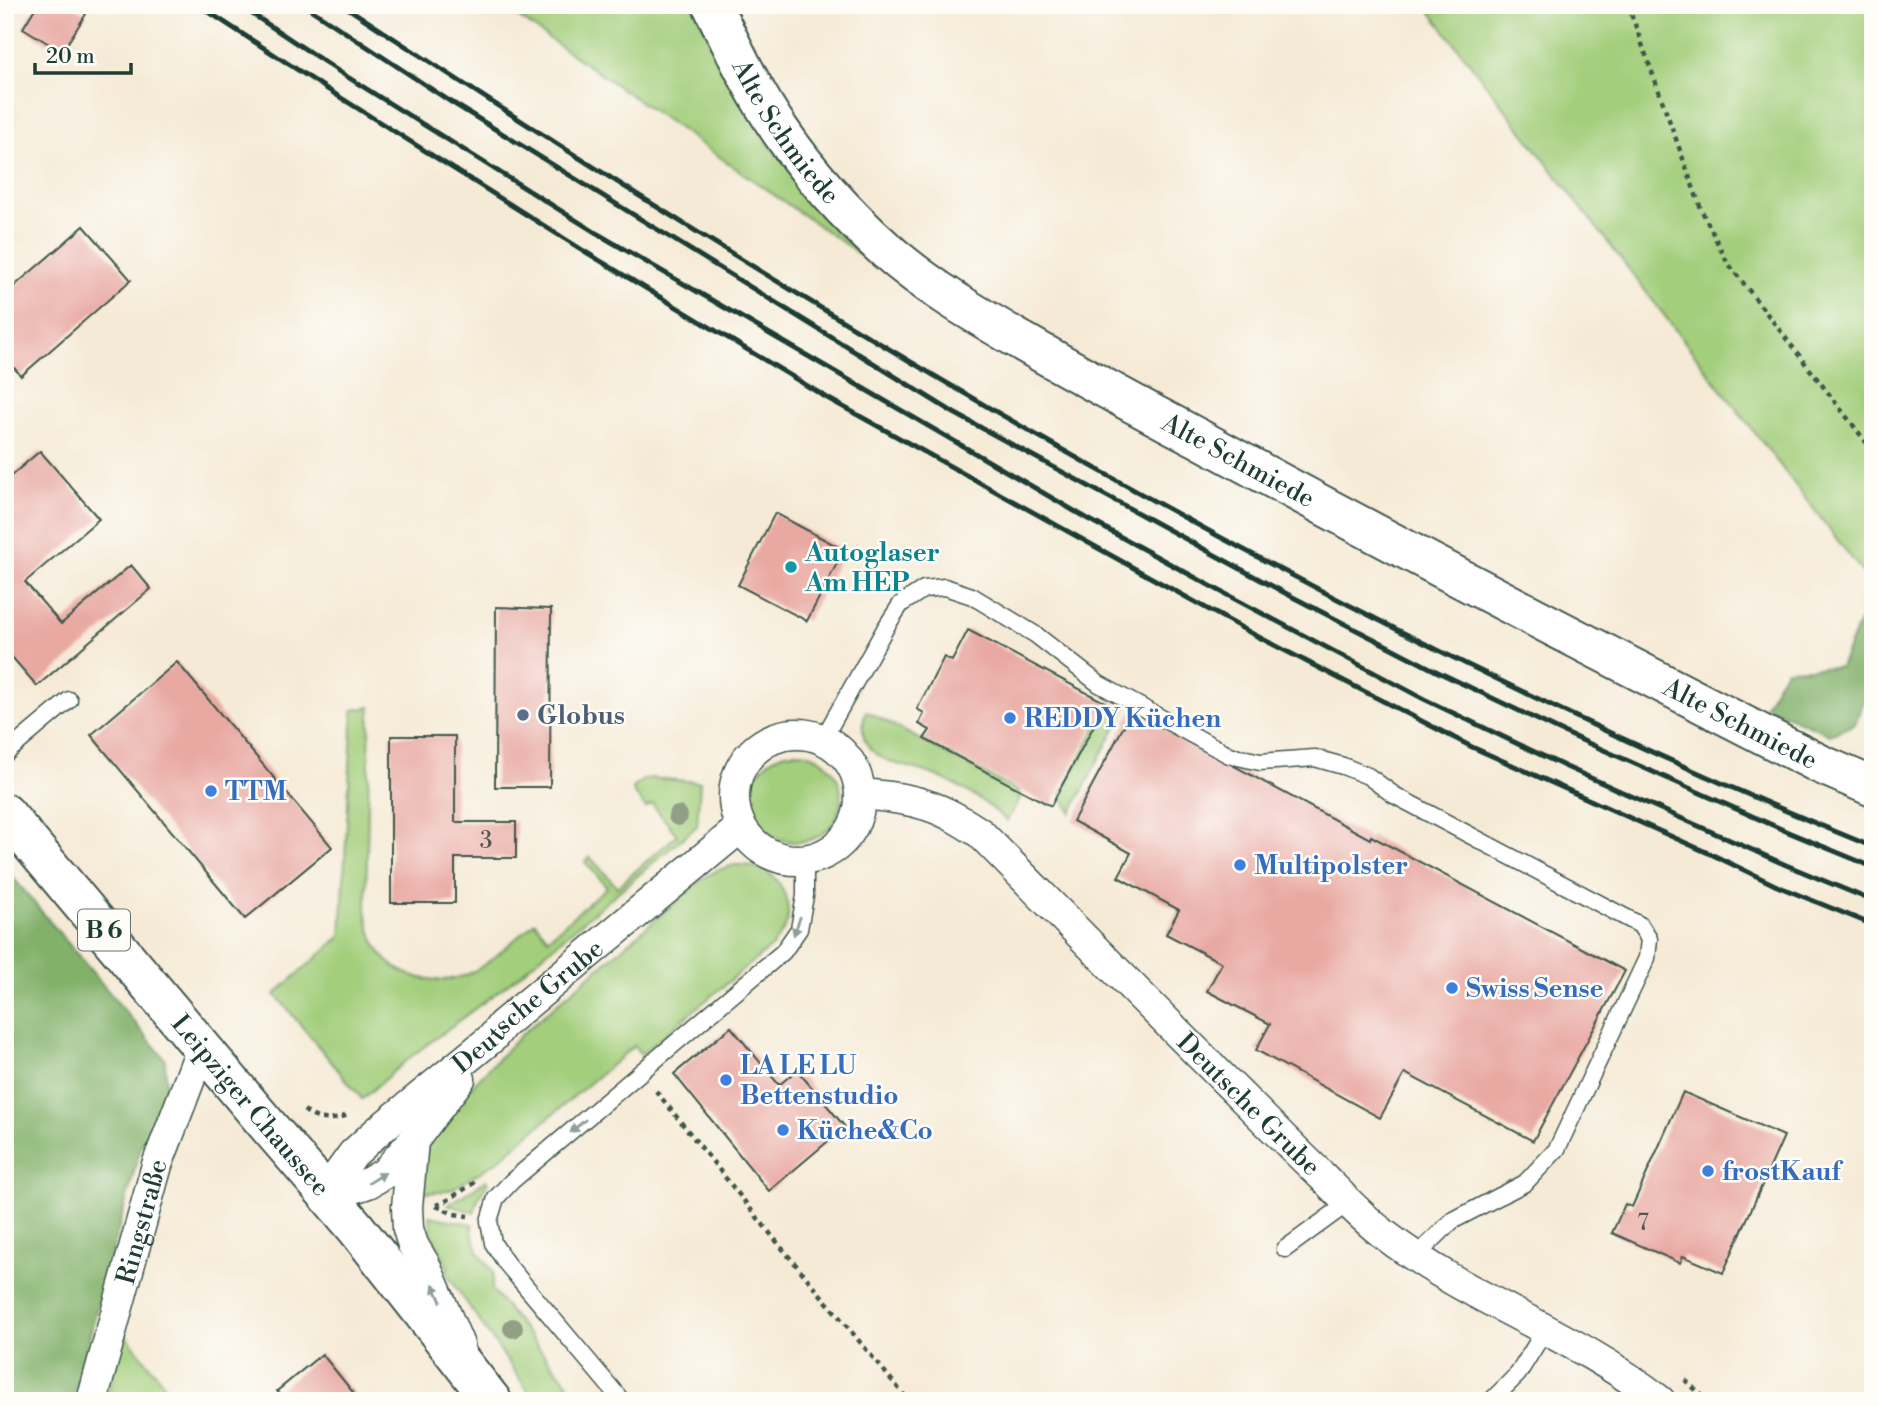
<svg xmlns="http://www.w3.org/2000/svg" width="1878" height="1406" viewBox="0 0 1878 1406" font-family="'Libre Bodoni',serif">
<style>
.green{fill:#a3ce7b;stroke:#618658;stroke-width:2}
.forest{fill:#82b16b;stroke:#507750;stroke-width:2}
.building{fill:#e9a9a3}
.lines{fill:none;stroke-linecap:round;stroke-linejoin:round}
.lane-casing{stroke:#3f574c;stroke-width:19}
.street-casing{stroke:#3f574c;stroke-width:33}
.secondary-casing{stroke:#3f574c;stroke-width:42}
.primary-casing{stroke:#3f574c;stroke-width:42}
.path{stroke:#3f574c;stroke-width:4.5;stroke-dasharray:5 5;stroke-linecap:butt}
.lane{stroke:#fff;stroke-width:16}
.street{stroke:#fff;stroke-width:30}
.secondary{stroke:#fff;stroke-width:38}
.primary{stroke:#fff;stroke-width:38}
.rail{stroke:#1f3d34;stroke-width:5}
.tree{fill:#919f86}
.oneway{fill:#8f9e9a}
.culture-dot{fill:#0f9aa8;stroke:#fdfcf7;stroke-width:2.5}
.service-dot{fill:#5c6f8a;stroke:#fdfcf7;stroke-width:2.5}
.shop-dot{fill:#3f7fe0;stroke:#fdfcf7;stroke-width:2.5}
.labels{text-anchor:middle;stroke-width:5;stroke-linejoin:round;paint-order:stroke}
.number-label{font-size:23px;fill:#525850}
.shield{fill:#fdfcf7;stroke:#62766e;stroke-width:2}
.shield-label{font-size:24px;font-weight:bold;fill:#1f3d34}
.street-label{font-size:26px;fill:#1f3d34;stroke:#fdfcf7}
.culture-label{font-size:26px;font-weight:bold;fill:#0d838f;stroke:#fdfcf7;text-anchor:start}
.service-label{font-size:26px;font-weight:bold;fill:#4e5e75;stroke:#fdfcf7;text-anchor:start}
.shop-label{font-size:26px;font-weight:bold;fill:#366cbe;stroke:#fdfcf7;text-anchor:start}
</style>
<rect width="100%" height="100%" fill="#fdfcf7"/>
<filter id="ink" filterUnits="userSpaceOnUse"><feTurbulence type="fractalNoise" baseFrequency=".0143" numOctaves="2"/><feDisplacementMap in="SourceGraphic" scale="14" xChannelSelector="R" yChannelSelector="G"/><feConvolveMatrix kernelMatrix="1 2 1 2 8 2 1 2 1" color-interpolation-filters="sRGB"/></filter>
<filter id="wash" filterUnits="userSpaceOnUse"><feTurbulence type="fractalNoise" baseFrequency=".00686" numOctaves="4" result="noise"/><feDisplacementMap in="SourceGraphic" scale="28" xChannelSelector="R" yChannelSelector="G"/><feGaussianBlur stdDeviation="1.57" result="paint"/><feColorMatrix in="noise" values="0 0 0 0 0 0 0 0 0 0 0 0 0 0 0 0 0 1.4 0 .05"/><feComposite in="paint" operator="in"/></filter>
<g filter="url(#wash)">
<rect width="100%" height="100%" fill="#f5ead5"/>
<!-- green -->
<path class="green" d="M501,5H693L715,50L767,143L872,263Z
M1425,5H1873V586Z
M1109,703L1125,709L1071,813L1061,795Z
M370,707L366,909C368,921 370,934 376,945C392,977 434,987 466,975C488,966 516,938 535,922L548,938L607,887L585,862L590,857L617,887L677,835L652,804L646,808L634,793L633,788L643,780L651,778L700,782L697,826L513,980L408,1059L362,1099L275,994L341,936L353,710Z
M866,711L1019,792L1020,798L1007,821C985,801 961,786 934,775C913,766 884,766 869,747C861,737 862,723 866,711Z
M751 797a45 45 0 1 1 90 0a45 45 0 1 1-90 0Z
M735,865C761,864 779,874 786,899C788,906 789,915 787,922C784,931 778,939 772,946L641,1054L634,1046L495,1163L452,1189L441,1192L419,1193L422,1159L431,1138L463,1095L523,1033L705,877L718,870Z
M486,1180L488,1182L478,1199L474,1212L448,1205Z
M429,1216L472,1224L473,1236L479,1253L493,1272L492,1290L582,1401H535L446,1273L448,1267L432,1234Z
M125,1334L177,1401H105Z"/>
<!-- forest -->
<path class="forest" d="M1873,590V679L1855,724L1831,735L1765,706L1786,669L1840,667Z
M5,868L165,1059L167,1101L141,1146L72,1401H5Z"/>
<g id="blocks">
<!-- building -->
<path class="building" d="M37,5H72L86,14L62,52L23,28Z
M84,226L131,280L21,376L5,357V294Z
M40,451L99,519L25,582L61,624L131,565L151,589L37,686L5,649V481Z
M775,513L844,550L807,621L738,585Z
M496,607L551,609L550,787H495Z
M968,630L1106,703L1051,806L924,739L930,730L919,724L924,713L917,709L944,657L952,661Z
M177,662L332,847L245,919L91,735Z
M1132,711L1370,839L1371,836L1625,971L1533,1141L1405,1073L1380,1118L1256,1050L1270,1024L1207,991L1222,963L1166,934L1179,910L1118,877L1131,853L1073,821Z
M391,736H455V822H516V858H455V903H391Z
M731,1027L779,1085L797,1070L845,1127L769,1191L674,1074Z
M1683,1092L1784,1136L1723,1273L1683,1256L1680,1263L1612,1233L1625,1204L1632,1207Z
M322,1354L360,1401H285L277,1391Z"/>
</g>
</g>
<g filter="url(#ink)">
<use href="#blocks" fill-opacity="0" stroke="#3f574c" stroke-width="2"/>
<g class="lines">
<!-- lane casing -->
<g class="lane-casing">
<path id="lane" d="M823,739L886,627L901,604L924,589L945,587L972,596L1036,635L1099,684L1229,755L1260,762L1315,758L1343,766L1368,776L1394,795L1640,925L1649,939L1647,958L1557,1149L1525,1183L1452,1221L1415,1257
M5,754L69,700
M1285,1249L1348,1203
M622,1401L506,1263L493,1243L489,1221L496,1198L512,1181L783,952L799,929L805,896V860
M1491,1401L1518,1374L1545,1330"/>
</g>
<!-- street casing -->
<g class="street-casing">
<g id="street">
<circle cx="797" cy="797" r="63"/>
<path id="s1" d="M861,794C882,796 906,798 926,805C946,811 963,822 980,833C1069,923 1158,1014 1248,1103C1273,1128 1298,1153 1323,1177C1343,1197 1362,1218 1385,1235C1470,1301 1576,1334 1660,1401"/>
<path id="s2" d="M329,1196L337,1176L353,1154L378,1131L493,1037L502,1025L741,827"/>
<path d="M329,1196L368,1183L385,1173L413,1141"/>
<path d="M459,1345L425,1265L413,1245L408,1229L407,1207L413,1141L460,1079"/>
<path id="s3" d="M92,1401L157,1165L202,1047"/>
</g>
</g>
<!-- secondary casing -->
<g class="secondary-casing">
<g id="secondary">
<path id="s4" d="M712,5C733,48 754,93 781,132C811,176 847,215 886,250C928,287 975,314 1023,342C1080,375 1139,407 1198,438C1403,550 1611,657 1820,764L1873,787"/>
</g>
</g>
<!-- primary casing -->
<g class="primary-casing">
<g id="primary">
<path id="s5" d="M5,813L262,1119L356,1228L492,1401"/>
</g>
</g>
<!-- path -->
<path class="path" d="M1628,5L1701,209L1727,262L1873,451
M656,1091L781,1247L909,1401
M304,1110C318,1122 332,1121 348,1115
M436,1205L448,1200L477,1181
M436,1206L454,1214L468,1216
M1685,1380L1708,1401"/>
<!-- lane -->
<use href="#lane" class="lane"/>
<!-- street -->
<use href="#street" class="street"/>
<!-- secondary -->
<use href="#secondary" class="secondary"/>
<!-- primary -->
<use href="#primary" class="primary"/>
<!-- rail -->
<path class="rail" d="M198,5L327,89L584,251L829,399L1251,633L1472,747L1715,856L1777,886L1873,925
M239,5L338,71L598,234L1088,519L1218,590L1424,699L1564,766L1786,865L1873,901
M304,5L448,100L954,413L1285,593L1438,672L1561,731L1788,832L1873,867
M343,5C829,325 1332,628 1873,847"/>
</g>
<!-- trees -->
<g class="tree">
<circle cx="678" cy="816" r="10"/>
<circle cx="513" cy="1328" r="10"/>
</g>
<!-- one-way arrows -->
<defs><path id="oneway-solid" d="M-6-.8H1V-3.2L6.5 0L1 3.2V.8H-6Z" transform="scale(1.75)"/></defs>
<g class="oneway">
<use href="#oneway-solid" transform="translate(797 926) rotate(110)"/>
<use href="#oneway-solid" transform="translate(578 1126) rotate(140)"/>
<use href="#oneway-solid" transform="translate(377 1178) rotate(-32)"/>
<use href="#oneway-solid" transform="translate(437 1293) rotate(-114)"/>
</g>
</g>
<!-- markers -->
<circle class="culture-dot" cx="791" cy="567" r="7"/>
<circle class="service-dot" cx="523" cy="715" r="7"/>
<g class="shop-dot">
<circle cx="1010" cy="718" r="7"/>
<circle cx="211" cy="791" r="7"/>
<circle cx="1240" cy="865" r="7"/>
<circle cx="1452" cy="988" r="7"/>
<circle cx="726" cy="1080" r="7"/>
<circle cx="783" cy="1130" r="7"/>
<circle cx="1708" cy="1171" r="7"/>
</g>
<g class="labels">
<!-- number labels -->
<g class="number-label">
<text x="486" y="848">3</text>
<text x="1643" y="1230">7</text>
</g>
<!-- shield labels -->
<rect class="shield" x="78" y="909.5" width="52" height="41" rx="5"/>
<g class="shield-label">
<text x="104" y="938">B 6</text>
</g>
<!-- street labels -->
<g class="street-label">
<text dy="9" stroke="none"><textPath href="#s4" startOffset="147">Alte Schmiede</textPath></text>
<text dy="9" stroke="none"><textPath href="#s4" startOffset="714">Alte Schmiede</textPath></text>
<text dy="9" stroke="none"><textPath href="#s4" startOffset="1281">Alte Schmiede</textPath></text>
<text dy="9" stroke="none"><textPath href="#s2" startOffset="278">Deutsche Grube</textPath></text>
<text dy="9" stroke="none"><textPath href="#s1" startOffset="509">Deutsche Grube</textPath></text>
<text dy="9" stroke="none"><textPath href="#s5" startOffset="382">Leipziger Chaussee</textPath></text>
<text dy="9" stroke="none"><textPath href="#s3" startOffset="186">Ringstraße</textPath></text>
</g>
<!-- culture labels -->
<g class="culture-label">
<text x="805" y="561">Autoglaser<tspan x="805" dy="30">Am HEP</tspan></text>
</g>
<!-- service labels -->
<g class="service-label">
<text x="537" y="724">Globus</text>
</g>
<!-- shop labels -->
<g class="shop-label">
<text x="1024" y="727">REDDY Küchen</text>
<text x="225" y="800">TTM</text>
<text x="1254" y="874">Multipolster</text>
<text x="1466" y="997">Swiss Sense</text>
<text x="740" y="1074">LA LE LU<tspan x="740" dy="30">Bettenstudio</tspan></text>
<text x="797" y="1139">Küche&amp;Co</text>
<text x="1722" y="1180">frostKauf</text>
</g>
</g>
<!-- margin -->
<rect width="1878" height="1406" fill="none" stroke="#fdfcf7" stroke-width="28"/>
<!-- scale -->
<path d="M35 63v10h96v-10" fill="none" stroke="#1f3d34" stroke-width="3.5"/>
<text x="46" y="63" font-size="21" fill="#1f3d34" stroke="#fdfcf7" stroke-width="5" paint-order="stroke">20 m</text>
</svg>
